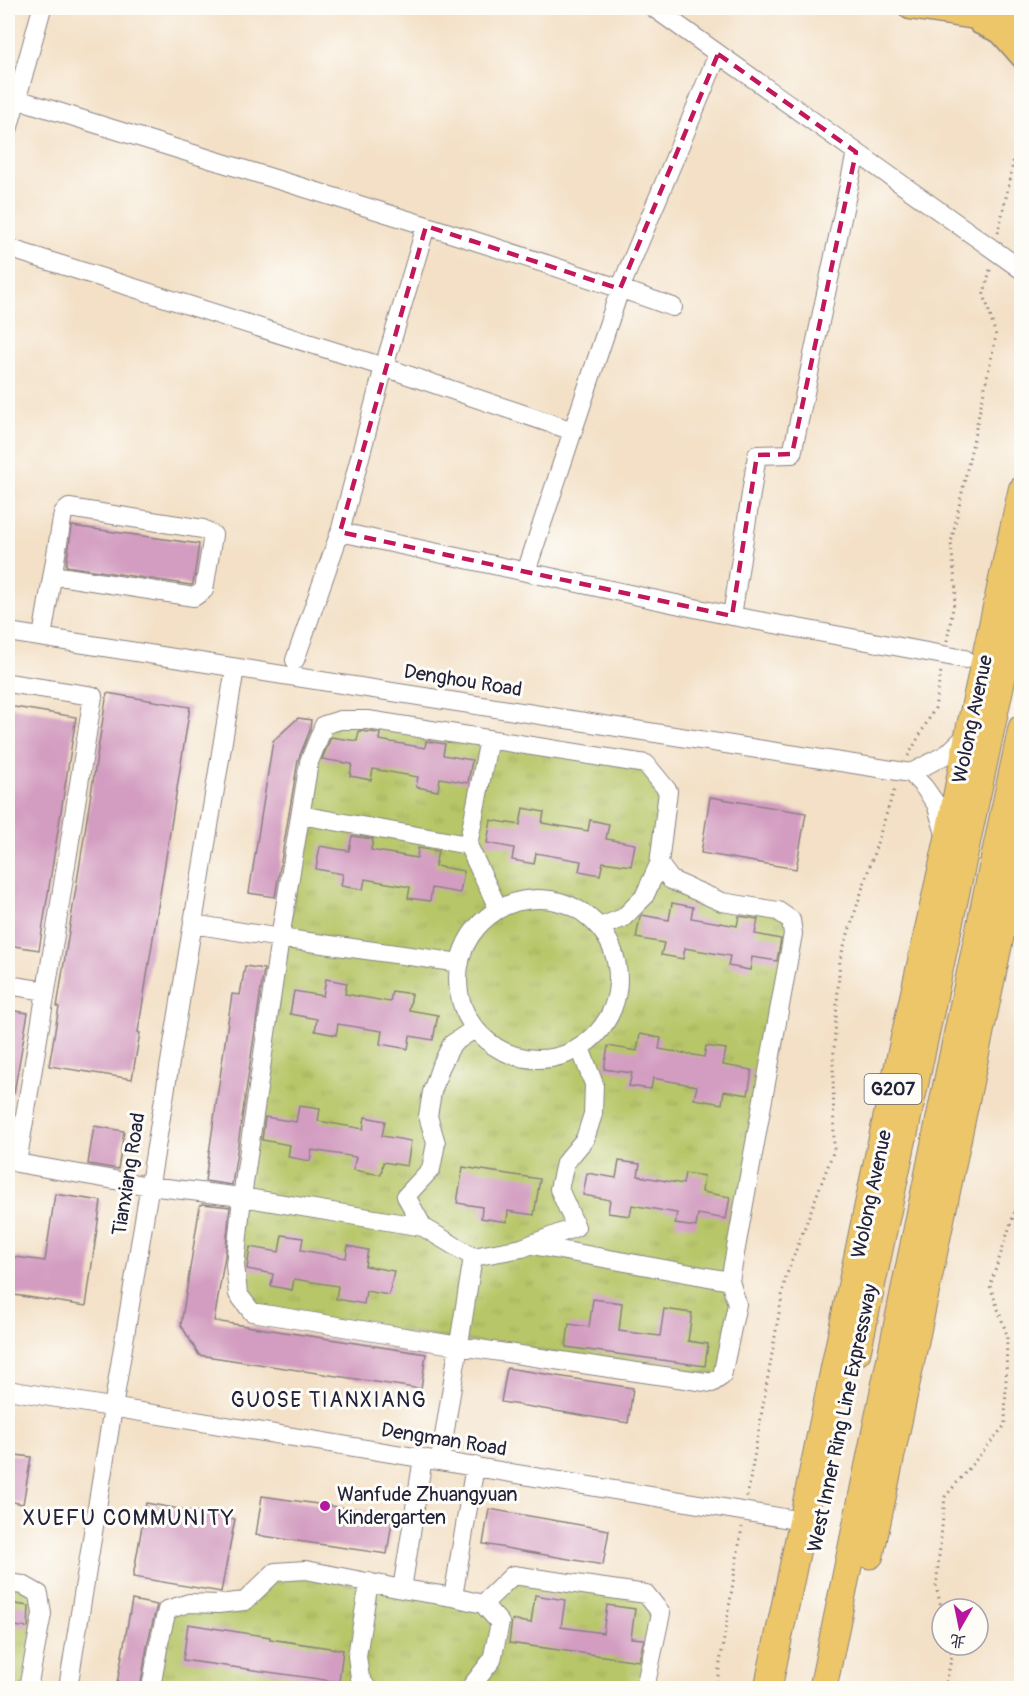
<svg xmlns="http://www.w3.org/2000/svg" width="1029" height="1696" viewBox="0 0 1029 1696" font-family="Pangolin,'LXGW WenKai TC',sans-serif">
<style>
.grass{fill:url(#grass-tufts);stroke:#6c7452;stroke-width:1.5}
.building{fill:#d39dc1}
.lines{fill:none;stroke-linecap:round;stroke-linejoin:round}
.minor-casing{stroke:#8a8180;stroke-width:20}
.major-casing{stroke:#8a8180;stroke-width:25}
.highway-casing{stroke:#8a8180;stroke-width:29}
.path{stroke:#8a8180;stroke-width:3;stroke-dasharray:1.5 4.5;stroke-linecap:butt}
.minor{stroke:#fff;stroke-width:18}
.major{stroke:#ecc669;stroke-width:22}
.highway{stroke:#ecc669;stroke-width:27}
.marked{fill:none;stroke:#c2185b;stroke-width:4.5;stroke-dasharray:12 8;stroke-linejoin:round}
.poi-dot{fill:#b5179e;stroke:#fdfcf7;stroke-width:2}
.labels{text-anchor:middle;stroke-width:6;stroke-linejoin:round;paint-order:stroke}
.shield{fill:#fdfcf7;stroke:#646373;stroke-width:1.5}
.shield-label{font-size:18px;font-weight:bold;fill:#22223b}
.street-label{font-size:20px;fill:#22223b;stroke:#fdfcf7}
.poi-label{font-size:20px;fill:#22223b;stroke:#fdfcf7;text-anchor:start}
.neighbourhood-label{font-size:21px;letter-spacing:1.5px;fill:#22223b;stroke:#fdfcf7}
.quarter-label{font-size:22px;letter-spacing:1.5px;fill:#22223b;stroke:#fdfcf7}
</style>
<defs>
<pattern id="grass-tufts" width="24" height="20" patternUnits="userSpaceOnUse" patternTransform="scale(1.5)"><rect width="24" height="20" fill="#b7c668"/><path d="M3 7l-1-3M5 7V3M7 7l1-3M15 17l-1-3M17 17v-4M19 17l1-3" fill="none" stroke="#9daa5b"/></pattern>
</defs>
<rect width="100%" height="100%" fill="#fdfcf7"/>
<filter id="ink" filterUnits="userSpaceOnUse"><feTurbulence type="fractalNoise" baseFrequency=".0167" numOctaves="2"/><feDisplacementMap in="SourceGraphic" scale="12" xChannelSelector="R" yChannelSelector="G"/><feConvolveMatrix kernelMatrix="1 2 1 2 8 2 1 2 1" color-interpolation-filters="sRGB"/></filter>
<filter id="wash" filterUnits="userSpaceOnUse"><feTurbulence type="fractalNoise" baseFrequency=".008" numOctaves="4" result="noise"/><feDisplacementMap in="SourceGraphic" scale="24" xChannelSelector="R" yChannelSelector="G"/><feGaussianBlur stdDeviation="1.35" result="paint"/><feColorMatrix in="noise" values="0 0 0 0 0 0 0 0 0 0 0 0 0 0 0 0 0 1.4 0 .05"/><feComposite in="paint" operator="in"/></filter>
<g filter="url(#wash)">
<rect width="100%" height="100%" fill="#f3e0c6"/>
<!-- grass -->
<path class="grass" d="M340,720L646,764L668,791L659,864L671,880L791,920L722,1376L252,1312L235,1265L242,1197L324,725Z
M275,1572L483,1604L513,1575L646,1594L661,1613L645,1688H151L167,1610L244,1601Z
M8,1583L39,1594L30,1688H8Z"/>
<g id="blocks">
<!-- building -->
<path class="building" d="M72,526L199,544L193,584L191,585L66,566Z
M107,693L190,707L138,1032L140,1033L132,1079L49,1066L59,1007H57Z
M8,706L76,717L39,950L8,945Z
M298,718L311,720L310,730L298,760L275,897L249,893L273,741Z
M359,731L380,733L379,740L425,748L426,741L445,744L443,755L472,760L468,783L440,778L438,791L416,787L418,777L373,769L371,780L350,776L352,764L322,759L331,737L357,741Z
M710,797L806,813L796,869L701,853Z
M523,808L544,812L542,823L588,831L590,820L609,824L606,839L635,844L631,866L603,862L600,875L579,871L581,861L536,853L534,864L512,860L514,848L487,843L491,820L520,825Z
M352,836L373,839L371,850L417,858L418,848L438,851L435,866L464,871L460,893L432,888L430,901L408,898L410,887L365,879L363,890L341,886L343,874L316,869L320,846L349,851Z
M672,903L693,907L691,918L737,926L739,916L758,919L755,934L781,939L777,961L752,957L750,970L728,966L730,956L685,948L683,959L661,955L664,943L636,938L640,917L642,915L669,920Z
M245,966L264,969L232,1185L205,1181L232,994L240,995Z
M326,979L347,983L345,994L390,1002L392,991L412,994L409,1010L438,1015L433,1040L410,1036L408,1049L380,1044L382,1031L338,1024L336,1035L315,1031L317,1019L290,1014L294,991L323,996Z
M8,1010L28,1013L14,1093H8Z
M640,1034L661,1038L659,1049L704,1057L706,1046L726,1049L723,1065L752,1070L748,1095L724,1091L722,1104L694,1099L697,1086L653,1078L651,1089L629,1086L632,1073L604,1069L608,1046L637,1051Z
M299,1106L320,1109L318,1121L363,1129L365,1117L385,1121L382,1136L411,1141L407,1166L383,1162L381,1175L353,1170L356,1157L312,1150L310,1161L288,1157L290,1145L262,1140L265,1117L296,1122Z
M94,1126L124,1131L118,1169L88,1164Z
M619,1161L640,1164L638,1176L683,1184L685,1173L704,1176L702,1192L730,1197L726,1219L698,1214L696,1227L675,1224L677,1213L632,1205L630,1216L608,1213L610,1200L583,1195L587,1173L616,1178Z
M463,1167L540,1179L534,1215L508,1211L507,1222L481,1218L482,1207L457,1203Z
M55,1194L101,1201L86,1306L8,1294V1256L45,1261Z
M202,1204L230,1207L225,1256L214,1321L426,1354L421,1389L199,1355L181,1325L200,1205Z
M282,1235L303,1238L301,1250L346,1258L348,1246L368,1250L365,1266L394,1271L389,1295L366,1291L364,1304L336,1299L338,1286L294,1279L292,1290L271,1286L273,1274L247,1269L250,1247L279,1252Z
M593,1299L622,1303L619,1331L660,1336L664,1309L692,1313L688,1341L708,1344L705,1366L566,1347L569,1324L589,1327Z
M507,1368L633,1388L628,1423L501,1402Z
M8,1454L31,1457L23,1504L8,1501Z
M262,1496L393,1515L387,1554L256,1535Z
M146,1503L235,1519L221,1592L133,1577Z
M489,1509L609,1530L603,1565L483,1544Z
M535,1595L565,1600L561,1627L603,1633L607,1605L635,1609L631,1638L644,1639L639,1661L509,1643L512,1620L531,1623Z
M132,1600L157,1605L148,1641L140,1689H116Z
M8,1603L29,1606L28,1628L8,1625Z
M188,1624L270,1637V1639L343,1650L339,1682L183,1660Z"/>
</g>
</g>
<g filter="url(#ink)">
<use href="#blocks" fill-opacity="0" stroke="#8a8180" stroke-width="1.5"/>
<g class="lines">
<!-- minor casing -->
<g class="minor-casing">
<path id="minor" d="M654,8L1022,270
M8,96C229,167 454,230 673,307
M8,130L42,8
M426,226L384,367L340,532L732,616L965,659
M8,248L384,367L573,431
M526,572L620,289L718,54
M732,616L757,455L792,454L856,152
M8,632L911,773
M42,637L63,513L69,508L203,529L213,535L204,590L194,597L53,575
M295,660L340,532
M8,683L93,696L46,991L8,985
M489,739L468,845L498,908
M300,815L468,845
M946,837L936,804L924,787L911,773L947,754L969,733
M458 979a80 80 0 1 1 160 0a80 80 0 1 1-160 0Z
M193,924L280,938L242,1197L423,1227
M600,927L623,918L644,897L659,864
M460,963L280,938L309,762L324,725L340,720H368L646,764L668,791L659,864L671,880L722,902L778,911L791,920L793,934L730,1281L532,1245
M46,991L17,1163L149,1186L242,1197L235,1265L238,1294L252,1312L459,1346L712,1383L722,1376L737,1304L730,1281
M473,1257L423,1227L406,1196L431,1169L436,1143L428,1116L432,1092L440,1068L452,1044L474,1029
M8,1390L802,1521
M423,1458L402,1589L453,1597L475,1466
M440,1461L473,1257L522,1248L576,1227L559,1189L565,1163L585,1139L593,1114L594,1084L580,1048
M8,1583L23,1585L39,1594L42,1614L28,1688
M453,1597L483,1604L500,1623L492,1660L470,1688
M483,1604L513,1575L646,1594L661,1613L645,1688
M68,1688L113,1408L235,668
M151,1688L159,1643L167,1610L189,1603L218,1604L245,1601L275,1572L306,1570L402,1589
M367,1688L360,1678L357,1656L369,1582"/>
</g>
<!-- major casing -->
<g class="major-casing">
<path id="major" d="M910,8L1022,25
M980,23L1000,32L1022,57"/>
</g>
<!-- highway casing -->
<g class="highway-casing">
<path id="highway" d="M857,1352L1022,584
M870,1555L1022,832
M768,1688L880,1149L948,841L969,733L1022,490
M823,1688L947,1084L1022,728"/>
</g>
<!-- path -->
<path class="path" d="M998,233L1010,179L1022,116
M947,641L956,591L951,543L996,336L984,294L991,266
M908,756L935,708L941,671
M747,1497L785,1279L834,1150L833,1064L840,959L895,787
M942,1610L936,1587L945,1497L1005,1425L1007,1335L990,1286L1019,1199L1022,1194
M716,1688L742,1527
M945,1688L952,1655L950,1645"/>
<!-- minor -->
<use href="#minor" class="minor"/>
<!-- major -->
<use href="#major" class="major"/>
<!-- highway -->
<use href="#highway" class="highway"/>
</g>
</g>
<!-- marked area -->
<path class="marked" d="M718,54L856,152L792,454L757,455L732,616L340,532L426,226L620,289Z"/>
<!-- markers -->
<circle class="poi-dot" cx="325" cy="1506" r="6"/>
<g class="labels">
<!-- shield labels -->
<rect class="shield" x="864.5" y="1074" width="57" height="30" rx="4.5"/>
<g class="shield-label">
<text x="893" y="1095">G207</text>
</g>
<!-- street labels -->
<g class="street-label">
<text transform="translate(463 680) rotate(9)" y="7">Denghou Road</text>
<text transform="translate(972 719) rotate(-78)" y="7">Wolong Avenue</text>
<text transform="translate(128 1174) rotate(-81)" y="7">Tianxiang Road</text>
<text transform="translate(871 1194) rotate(-78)" y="7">Wolong Avenue</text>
<text transform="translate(842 1418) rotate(-78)" y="7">West Inner Ring Line Expressway</text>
<text transform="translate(444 1439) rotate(9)" y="7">Dengman Road</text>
</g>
<!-- poi labels -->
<g class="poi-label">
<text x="337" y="1501">Wanfude Zhuangyuan<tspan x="337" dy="23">Kindergarten</tspan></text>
</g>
<!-- neighbourhood labels -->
<g class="neighbourhood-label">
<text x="329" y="1407">GUOSE TIANXIANG</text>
</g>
<!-- quarter labels -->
<g class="quarter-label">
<text x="129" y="1525">XUEFU COMMUNITY</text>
</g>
</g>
<!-- margin -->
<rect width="1029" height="1696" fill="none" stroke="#fdfcf7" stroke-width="30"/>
<!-- north arrow -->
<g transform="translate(960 1627) rotate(189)"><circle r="28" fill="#fdfcf7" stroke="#a5a5ac" stroke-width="1.5"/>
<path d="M0-4.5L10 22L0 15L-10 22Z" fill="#b5179e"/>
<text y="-9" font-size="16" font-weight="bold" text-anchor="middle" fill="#22223b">北</text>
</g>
</svg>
